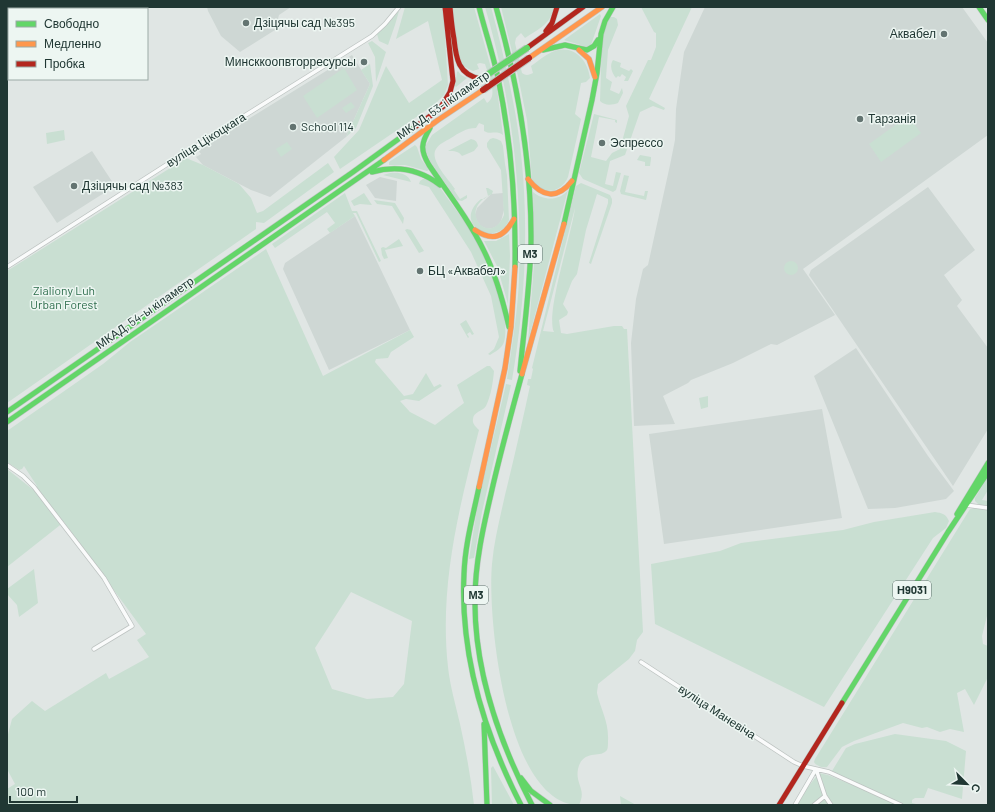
<svg xmlns="http://www.w3.org/2000/svg" width="995" height="812" viewBox="0 0 995 812" font-family="Barlow,sans-serif">
<style>
.built{fill:#ced7d4}
.green{fill:#c9dfd2;fill-rule:evenodd}
.lines{fill:none;stroke-linecap:round;stroke-linejoin:round}
.street-casing{stroke:#bdc3c1;stroke-width:5}
.fast-casing{stroke:#bcc4c1;stroke-width:6}
.slow-casing{stroke:#bcc4c1;stroke-width:6}
.jam-casing{stroke:#bcc4c1;stroke-width:6}
.street{stroke:#fafbfb;stroke-width:3.5}
.fast{stroke:#63d668;stroke-width:5}
.slow{stroke:#ff974d;stroke-width:5}
.jam{stroke:#b3261e;stroke-width:5}
.fast-bridge-casing{stroke:#bbc3c1;stroke-width:8;stroke-linecap:butt}
.jam-bridge-casing{stroke:#bbc3c1;stroke-width:8;stroke-linecap:butt}
.fast-bridge{stroke:#63d668;stroke-width:6}
.jam-bridge{stroke:#b3261e;stroke-width:6}
.poi-dot{fill:#637471;stroke:#edf6f2;stroke-width:1.5}
.labels{text-anchor:middle;stroke-width:3;stroke-linejoin:round;paint-order:stroke}
.shield{fill:#edf6f2;stroke:#5e706c;stroke-width:1}
.shield-label{font-size:11px;font-weight:bold;fill:#203733}
.poi-label{font-size:12px;fill:#203733;stroke:#edf6f2;text-anchor:start}
.street-label{font-size:12px;fill:#203733;stroke:#edf6f2}
.park-label{font-size:12px;fill:#2c6c4b;stroke:#edf6f2}
</style>
<rect width="100%" height="100%" fill="#e0e6e4"/>
<!-- built -->
<path class="built" d="M207,7H291L279,15L275,30L240,52L221,36L208,11Z
M705,7H962L988,43V135L803,269L835,315L777,345L771,344L733,363L691,380L688,383L663,396L675,424L634,426L631,343L636,299L643,269L648,265L670,165L675,140L676,109L684,52Z
M352,55L370,84L346,137L270,197L251,190L203,165L196,157L201,154L198,150Z
M92,151L115,186L57,223L33,187Z
M380,177L397,181L396,201L375,198L366,185Z
M928,187L975,250L944,275L962,300L957,306L988,348V429L953,486L809,275L811,270Z
M503,193L504,210L501,221L497,226L493,228L487,229L481,226L477,221L475,215L477,208L491,194Z
M355,216L410,330L329,370L283,269L285,263Z
M856,348L928,456L954,491L946,499L895,508L868,509L814,376Z
M822,409L842,518L664,544L649,434Z"/>
<!-- green -->
<path class="green" d="M405,7H443L448,85L444,95L434,105L340,169L334,157L359,130L386,66L409,103L442,80L428,21L396,39Z
M452,7H474L497,89L503,135C497,130 490,135 484,131V125L479,123L476,128C466,128 459,133 451,138C446,141 439,144 436,149C429,160 449,180 455,189L454,190L460,199L467,195V198L462,201L457,200L430,161L426,151V145L432,135L484,98L487,103C499,96 488,74 485,64L480,63L477,64L479,69L473,71C470,70 467,68 464,66C455,57 454,20 452,7Z
M485,7H491C499,36 506,66 512,96C531,188 528,287 512,380L507,379C512,345 518,311 519,277C522,185 511,95 485,7Z
M501,7H554C550,25 540,28 525,38L521,33L516,38L515,43L522,73C526,76 529,75 533,73L531,66C538,61 545,55 552,52C572,43 588,59 590,78L586,82L581,83L575,114L581,119L568,177C561,194 540,196 532,179L527,120L518,76Z
M641,7H692L649,99L665,108L664,110L653,106L640,112L625,155L610,161L605,184L613,186L616,172L621,173L616,190L613,192L583,179L579,173L594,114L617,120V123L615,122V120L599,117L591,157L606,161L612,153L620,149L629,116L626,106L648,60H651L656,47V33L654,32Z
M399,11L395,25L388,45L379,41L377,34Z
M600,14L601,16L591,45L589,47H587L564,40Z
M610,17H614L617,19L618,25L608,50L606,78L612,82L610,90L619,94L622,88L623,93L618,103C612,105 605,106 600,101L602,38L604,29Z
M372,41L386,52L376,82L375,57L368,43Z
M613,60L621,63L620,67L629,71L631,69L633,71L628,81H624L626,77L622,74L620,77L618,76L616,78C612,73 609,66 613,60Z
M370,64L373,86L356,128L346,137L370,84L361,70Z
M344,68L357,90L317,118L303,96Z
M458,71L461,75L467,78L456,87L455,86L457,72Z
M351,102L355,107L346,113L342,108Z
M908,116L921,133L881,162L869,144Z
M64,130L65,140L47,144L46,133Z
M493,138L497,139L501,141L503,146L505,164L507,175L509,220C498,249 450,225 481,199H484L488,196L486,188H488L493,191L492,194C455,209 490,249 504,215L501,170L487,147V143L490,139Z
M471,139C475,140 477,141 478,146L474,151L462,156C458,151 455,151 448,151Z
M287,142L292,149L281,157L276,149Z
M415,145L417,147L421,159L429,170L427,171L405,165H389V162Z
M640,155L651,157V159L650,166H645V162L637,160Z
M186,158L203,165L239,184L251,198L257,213L263,211L328,163L334,172L264,223L256,222V229L7,403V271Z
M390,173C398,172 408,173 411,182L383,175Z
M624,175L629,176L625,192L644,196L645,191H648L646,200L621,194L620,191Z
M423,179C430,179 436,184 441,189C453,206 467,224 478,242C490,263 511,319 504,342C502,348 495,352 490,355L488,354L494,349L499,337L491,296L471,252L429,187L419,184L420,181Z
M581,183L610,195L612,199V203L591,264L589,263L608,203V199L597,194L586,230L577,274L572,281L563,304L568,312L567,315L559,320L561,333L567,334L614,326H622L624,329H627L643,632L637,640L635,651L629,659L598,684C598,687 597,690 597,693C601,711 609,721 608,741C608,744 608,748 607,750C601,759 583,748 578,769C575,785 587,789 579,805C506,805 487,617 492,564C494,541 500,518 505,495C514,459 522,423 530,386L527,385L528,379H531L533,369L532,368L576,186ZM575,208C572,233 545,314 554,332L543,331Z
M568,190L528,341L534,264L533,192C543,201 560,201 568,190Z
M345,193L352,211H357L381,261L379,262L356,213H353L355,216L330,233L327,229L335,223L327,212L275,248L272,244Z
M364,193L372,205L360,204L354,206L351,201Z
M374,200L395,203L404,218L403,224L392,206L377,204Z
M407,229L411,230L424,251L419,253L405,230Z
M509,234L510,256L508,304L497,266L484,241H496Z
M399,239L403,246L385,250L388,258L384,259L382,255L381,248L383,247L386,248Z
M266,249L323,376L410,330L414,337L391,352L388,358L376,359L375,362L404,396L413,394L426,373L434,387L440,384L442,386L419,401L406,399L400,401L410,412L435,425L464,403L457,385L487,366H490L494,371C493,382 491,396 486,406C483,411 473,412 473,419C472,424 476,427 479,430C459,508 439,586 448,667C450,686 456,706 460,724C466,751 471,778 474,805H7V789L15,784L7,769V738L12,719L32,701L45,711L106,673L109,679L149,657L137,640L146,634L64,522L7,567V469L36,492L37,486L24,466L22,469L19,470L7,462V431L103,364L130,342ZM351,592L412,621L404,684L393,697L367,699L332,689L315,648Z
M784 268a7 7 0 1 1 14 0a7 7 0 1 1-14 0Z
M466,320L474,334L472,335L470,332L467,334L469,337L468,338L460,324Z
M506,384L511,385L482,512L474,558L469,559L478,503Z
M708,396V407L701,409L699,398Z
M988,477V490L982,500L988,501V506L979,505L975,501V498Z
M970,509L976,508L988,510V612L982,636L983,644L988,646V677L974,705L965,689L957,693L964,732L950,729L940,732L927,727L922,728L903,723L854,741L842,747L827,767C823,768 816,766 814,762L815,759Z
M935,512C942,513 946,514 949,521L946,528L933,538L824,707L655,624L651,564L720,551L741,543L843,530L874,522Z
M34,569L38,603L19,617L17,605L7,594V589Z
M895,734L946,741L966,751L962,799L928,788L924,798H915L912,800V803L920,805H796L801,796L819,773L828,775L867,791L832,771L846,748L855,744Z
M493,766L514,805H492L491,768Z
M620,796L636,805H621Z"/>
<g class="lines">
<!-- street casing -->
<g class="street-casing">
<path id="street" d="M7,267L177,158L372,36L385,24L399,7
M7,465L23,476L34,487L104,578L132,626L94,649
M966,505L988,508
M641,662L794,762L803,766L829,772L901,805
M816,769L825,796L831,805
M795,805L816,769
M814,805L825,796"/>
</g>
<!-- fast casing -->
<g class="fast-casing">
<path id="fast" d="M479,7C485,31 493,54 498,78C511,140 516,204 515,267
M496,7C518,84 532,163 531,244C530,286 524,329 520,371
M979,7L988,20
M543,50L565,45L587,50L594,46L598,40
M430,128C421,143 420,150 429,165C448,193 469,220 484,251C496,275 503,301 509,327
M372,172C397,165 419,169 440,185
M564,224L592,100L597,73L601,34L605,21L613,7
M522,374C511,414 500,454 491,494C483,528 475,564 475,599C474,670 500,743 532,805
M7,412L353,172L415,127
M7,422L384,160
M479,487C473,516 465,544 464,574C460,655 484,733 521,805
M957,514L988,463
M842,703L948,532L988,472
M484,724L487,805
M521,778L531,791L550,805"/>
</g>
<!-- slow casing -->
<g class="slow-casing">
<path id="slow" d="M579,50L589,59L595,77
M529,58L602,7
M384,160L438,120L483,90
M528,179C542,197 557,200 572,181
M475,230C493,242 504,237 514,219
M522,374L564,224
M479,487L505,368L511,327L515,267"/>
</g>
<!-- jam casing -->
<g class="jam-casing">
<path id="jam" d="M450,7C451,18 452,28 454,39C456,58 458,75 481,79
M35,9L38,7
M7,26L9,24
M546,31L552,23L557,7
M527,48L583,7
M442,105L450,92L453,81L445,7
M415,127L481,79
M779,805L842,703"/>
</g>
<!-- street -->
<use href="#street" class="street"/>
<!-- fast -->
<use href="#fast" class="fast"/>
<!-- slow -->
<use href="#slow" class="slow"/>
<!-- jam -->
<use href="#jam" class="jam"/>
<!-- fast-bridge casing -->
<g class="fast-bridge-casing">
<path id="fast-bridge" d="M481,79L527,48"/>
</g>
<!-- jam-bridge casing -->
<g class="jam-bridge-casing">
<path id="jam-bridge" d="M483,90L529,58"/>
</g>
<!-- fast-bridge -->
<use href="#fast-bridge" class="fast-bridge"/>
<!-- jam-bridge -->
<use href="#jam-bridge" class="jam-bridge"/>
</g>
<!-- markers -->
<g class="poi-dot">
<circle cx="246" cy="23" r="4"/>
<circle cx="944" cy="34" r="4"/>
<circle cx="364" cy="62" r="4"/>
<circle cx="860" cy="119" r="4"/>
<circle cx="293" cy="127" r="4"/>
<circle cx="602" cy="143" r="4"/>
<circle cx="74" cy="186" r="4"/>
<circle cx="420" cy="271" r="4"/>
</g>
<g class="labels">
<!-- shield labels -->
<g class="shield">
<rect x="518" y="245" width="24" height="18" rx="3"/>
<rect x="893" y="581" width="38" height="18" rx="3"/>
<rect x="464" y="586" width="24" height="18" rx="3"/>
</g>
<g class="shield-label">
<text x="530" y="258">М3</text>
<text x="912" y="594">Н9031</text>
<text x="476" y="599">М3</text>
</g>
<!-- poi labels -->
<g class="poi-label">
<text x="254" y="27">Дзіцячы сад №395</text>
<text x="936" y="38" text-anchor="end">Аквабел</text>
<text x="356" y="66" text-anchor="end">Минсккоопвторресурсы</text>
<text x="868" y="123">Тарзанія</text>
<text x="301" y="131">School 114</text>
<text x="610" y="147">Эспрессо</text>
<text x="82" y="190">Дзіцячы сад №383</text>
<text x="428" y="275">БЦ «Аквабел»</text>
</g>
<!-- street labels -->
<g class="street-label">
<text transform="translate(443 105) rotate(-35)" y="4">МКАД, 53-і кіламетр</text>
<text transform="translate(206 140) rotate(-32)" y="4">вуліца Цікоцкага</text>
<text transform="translate(145 313) rotate(-35)" y="4">МКАД, 54-ы кіламетр</text>
<text transform="translate(717 712) rotate(33)" y="4">вуліца Маневіча</text>
</g>
<!-- park labels -->
<g class="park-label">
<text x="64" y="295">Zialiony Luh<tspan x="64" dy="14">Urban Forest</tspan></text>
</g>
</g>
<!-- border -->
<rect width="995" height="812" fill="none" stroke="#203733" stroke-width="16"/>
<!-- legend -->
<rect x="8" y="8" width="140" height="72" fill="#edf6f2" stroke="#9baaa6"/>
<rect x="16" y="21" width="20" height="6" fill="#63d668" stroke="#9baaa6"/>
<text x="44" y="28" font-size="12" fill="#203733">Свободно</text>
<rect x="16" y="41" width="20" height="6" fill="#ff974d" stroke="#9baaa6"/>
<text x="44" y="48" font-size="12" fill="#203733">Медленно</text>
<rect x="16" y="61" width="20" height="6" fill="#b3261e" stroke="#9baaa6"/>
<text x="44" y="68" font-size="12" fill="#203733">Пробка</text>
<!-- north arrow -->
<g transform="translate(967 784) rotate(114)" stroke="#edf6f2" stroke-width="3" paint-order="stroke">
<path d="M0-3L7 15L0 10L-7 15Z" fill="#203733"/>
<text y="-6" font-size="11" font-weight="bold" text-anchor="middle" fill="#203733">С</text>
</g>
<!-- scale -->
<path d="M10 796v6h67v-6" fill="none" stroke="#203733" stroke-width="2"/>
<text x="16" y="796" font-size="12" fill="#203733" stroke="#edf6f2" stroke-width="3" paint-order="stroke">100 m</text>
</svg>
